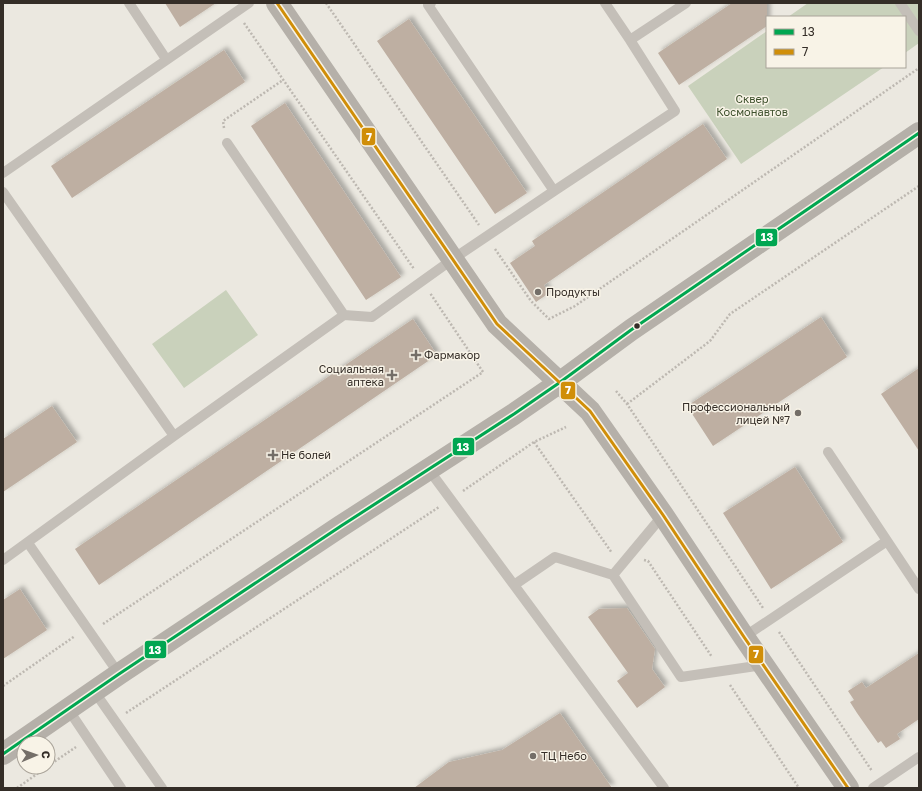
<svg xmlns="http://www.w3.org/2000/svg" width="922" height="791" viewBox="0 0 922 791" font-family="'Golos Text',sans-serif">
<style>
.green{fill:#c9d1bb}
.building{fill:#beafa2;filter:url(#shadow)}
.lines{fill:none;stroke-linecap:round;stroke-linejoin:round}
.path{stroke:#bdb8b1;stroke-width:2.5;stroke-dasharray:2 2;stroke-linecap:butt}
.lane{stroke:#c4bfb8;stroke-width:10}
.secondary{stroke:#b5b0a9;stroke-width:22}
.bus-1-casing{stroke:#f8f3e7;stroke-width:6}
.bus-2-casing{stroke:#f8f3e7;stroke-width:6}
.bus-1{stroke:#00a651;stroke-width:3}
.bus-2{stroke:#d08e08;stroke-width:3}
.poi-dot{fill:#746e68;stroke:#f8f3e7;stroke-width:1.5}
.bus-dot{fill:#342d27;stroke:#f8f3e7;stroke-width:1.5}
.labels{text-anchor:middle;stroke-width:3;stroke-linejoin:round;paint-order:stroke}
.park-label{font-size:11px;fill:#3e512d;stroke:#f8f3e7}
.poi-label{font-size:11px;fill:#342d27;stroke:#f8f3e7;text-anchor:start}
.line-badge{stroke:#f8f3e7;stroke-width:1.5}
.badge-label{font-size:11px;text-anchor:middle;font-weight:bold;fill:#fff}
</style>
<defs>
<filter id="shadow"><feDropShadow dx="3.5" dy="-3.5" stdDeviation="2" flood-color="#0004"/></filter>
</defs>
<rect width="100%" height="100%" fill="#ebe8e0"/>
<!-- green -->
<path class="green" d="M808,3H919V43L905,53V17H788Z
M767,31V67H884L741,164L688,86Z
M226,290L258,335L184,388L152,344Z"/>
<!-- building -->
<path class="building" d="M165,3H216L180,27Z
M732,3H767V26L679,85L658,53Z
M409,19L527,193L495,214L377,41Z
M224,50L245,82L72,198L51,166Z
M285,103L401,277L366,300L251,126Z
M703,124L727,159L544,285L549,293L536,302L510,263L535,246L532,241Z
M821,317L847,357L713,446L687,406Z
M413,319L437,355L99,585L75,549Z
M919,368V451L881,394Z
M52,406L77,442L3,492V439Z
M795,467L843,542L771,589L723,513Z
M20,589L47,630L3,659V600Z
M627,608L655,649L652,669L665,687L637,708L617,681L628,673L588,617L599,609Z
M919,653V719L897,734L900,739L886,748L881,741L878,743L857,713L850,702L854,700L848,691L862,682L866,688Z
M560,713L612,788H414L449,762L502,750Z"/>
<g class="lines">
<!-- path -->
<path class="path" d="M326,3L479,225
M244,23L414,269
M224,128L223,121L283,80
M495,249L531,301L549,319L575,306L919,68
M616,391L627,404L763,608
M627,404L710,341L730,314L919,186
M534,442L612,553
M463,491L534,442L566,427
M644,560L648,561L712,657
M103,624L483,372L430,293
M779,632L872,771
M730,685L799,788
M3,686L75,636
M126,713L439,507
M48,766L76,747
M17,788L47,767"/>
<!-- lane -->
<path class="lane" d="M129,3L166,59
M605,3L630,40L686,3
M900,3L919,31
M227,143L344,315
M3,173L249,3
M554,191L675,111L630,40
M3,192L174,436
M828,452L919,589
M429,470L664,788
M663,515L613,575L681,677L763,665
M28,543L119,674
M3,560L174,436L344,315L372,317L453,259L554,191L428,5L431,3
M514,585L555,557L613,575
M744,637L887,541
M94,691L162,788
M68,709L121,788
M873,788L919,757"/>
<!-- secondary -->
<path class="secondary" d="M277,3L497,324L590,411L663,515L744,637L848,788
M3,754L119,674L341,526L514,414L559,383L631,330L919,133"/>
<!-- bus-1 casing -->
<g class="bus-1-casing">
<path id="bus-1" d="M3,754L119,674L341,526L514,414L559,383L631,330L919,133"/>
</g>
<!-- bus-2 casing -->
<g class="bus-2-casing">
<path id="bus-2" d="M277,3L497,324L590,411L663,515L744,637L848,788"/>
</g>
<!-- bus-1 -->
<use href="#bus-1" class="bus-1"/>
<!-- bus-2 -->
<use href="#bus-2" class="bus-2"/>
</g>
<!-- markers -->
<g class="poi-dot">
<circle cx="538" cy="292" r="4"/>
<path d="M414 349h4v4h4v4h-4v4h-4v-4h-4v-4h4z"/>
<path d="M390 369h4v4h4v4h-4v4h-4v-4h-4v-4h4z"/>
<circle cx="798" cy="413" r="4"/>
<path d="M271 449h4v4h4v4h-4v4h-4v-4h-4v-4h4z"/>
<circle cx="533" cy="756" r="4"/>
</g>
<circle class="bus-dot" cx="637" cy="326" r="3.5"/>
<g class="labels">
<!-- park labels -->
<g class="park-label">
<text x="752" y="103">Сквер<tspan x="752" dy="13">Космонавтов</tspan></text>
</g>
<!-- poi labels -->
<g class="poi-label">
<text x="546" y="296">Продукты</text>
<text x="424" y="359">Фармакор</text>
<text x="384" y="373" text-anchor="end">Социальная<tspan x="384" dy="13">аптека</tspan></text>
<text x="790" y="411" text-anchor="end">Профессиональный<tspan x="790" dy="13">лицей №7</tspan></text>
<text x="281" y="459">Не болей</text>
<text x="541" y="760">ТЦ Небо</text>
</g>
</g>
<g class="line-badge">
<rect x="361" y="127" width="15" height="19" rx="4" fill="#d08e08"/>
<rect x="755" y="228" width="23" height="19" rx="4" fill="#00a651"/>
<rect x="560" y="381" width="16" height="19" rx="4" fill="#d08e08"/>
<rect x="452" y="437" width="23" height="19" rx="4" fill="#00a651"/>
<rect x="144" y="640" width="23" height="19" rx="4" fill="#00a651"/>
<rect x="748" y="645" width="16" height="19" rx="4" fill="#d08e08"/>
</g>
<g class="badge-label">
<text x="369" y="141">7</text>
<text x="767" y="241">13</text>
<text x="568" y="394">7</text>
<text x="463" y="451">13</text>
<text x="155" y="654">13</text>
<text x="756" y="658">7</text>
</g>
<!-- border -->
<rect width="922" height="791" fill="none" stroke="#342d27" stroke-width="8"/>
<!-- legend -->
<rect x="766" y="16" width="140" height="52" fill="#f8f3e7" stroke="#aaa49a"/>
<rect x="774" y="29" width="20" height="6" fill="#00a651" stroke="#aaa49a"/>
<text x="802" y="36" font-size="12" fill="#342d27">13</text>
<rect x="774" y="49" width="20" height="6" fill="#d08e08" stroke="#aaa49a"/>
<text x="802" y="56" font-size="12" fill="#342d27">7</text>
<!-- north arrow -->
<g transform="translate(36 755) rotate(88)"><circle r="19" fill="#f8f3e7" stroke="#aaa49a"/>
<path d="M0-3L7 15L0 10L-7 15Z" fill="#746e68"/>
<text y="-6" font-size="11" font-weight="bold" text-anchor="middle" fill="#342d27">С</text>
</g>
</svg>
